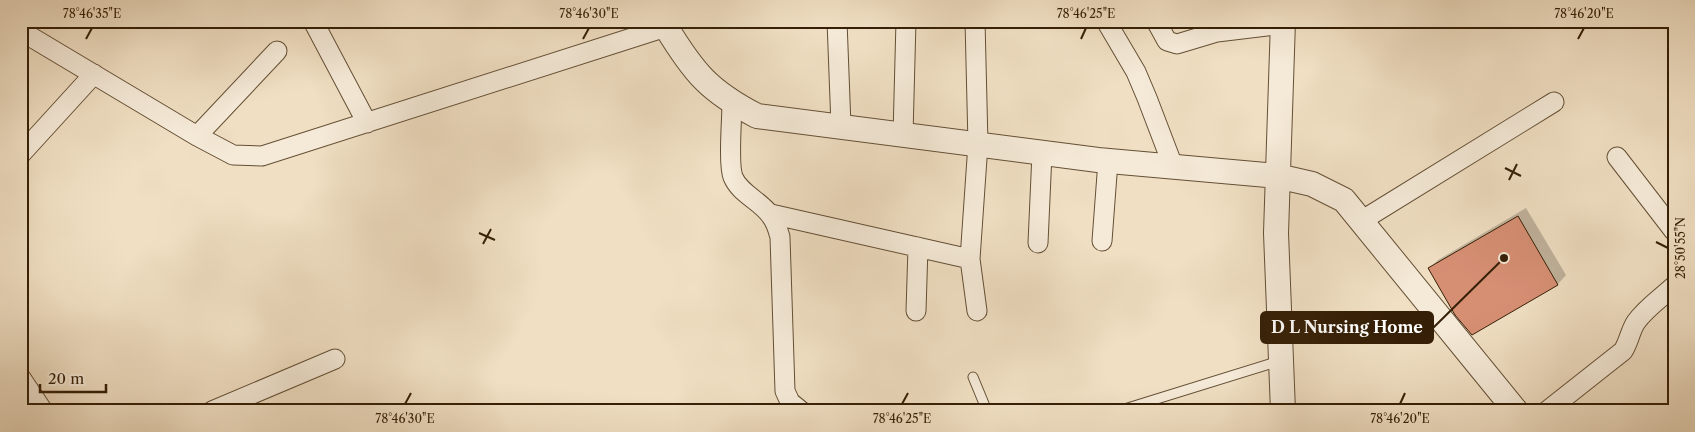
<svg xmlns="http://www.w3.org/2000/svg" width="1695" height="432" viewBox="0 0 1695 432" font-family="'Libre Caslon Text',serif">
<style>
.shadow{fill:#0003}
.building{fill:#d78f74;stroke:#351f06}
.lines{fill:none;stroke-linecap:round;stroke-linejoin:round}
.service-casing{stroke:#644f35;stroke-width:11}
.minor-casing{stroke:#644f35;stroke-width:21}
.tertiary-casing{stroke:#644f35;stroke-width:26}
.service{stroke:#f5ead8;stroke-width:9}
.minor{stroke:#f5ead8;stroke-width:19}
.tertiary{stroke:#f5ead8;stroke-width:24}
.ticks{fill:none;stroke:#351f06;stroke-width:2}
.leader{fill:none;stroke:#351f06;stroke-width:2}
.callout-dot{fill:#351f06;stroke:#f5ead8;stroke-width:2}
.callout{fill:#351f06;stroke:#351f06;stroke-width:2}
.callout-label{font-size:16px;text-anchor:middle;font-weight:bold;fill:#fff}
.neatline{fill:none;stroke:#351f06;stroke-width:2}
.ticks-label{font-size:12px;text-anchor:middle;fill:#351f06}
</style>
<rect width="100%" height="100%" fill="#f0dfc3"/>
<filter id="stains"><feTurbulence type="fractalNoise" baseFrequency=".004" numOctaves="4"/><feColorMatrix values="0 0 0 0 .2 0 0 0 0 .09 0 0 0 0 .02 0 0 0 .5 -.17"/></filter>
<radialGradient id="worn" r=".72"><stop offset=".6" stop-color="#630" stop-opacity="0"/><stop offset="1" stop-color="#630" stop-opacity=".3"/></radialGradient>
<!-- shadow -->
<path class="shadow" d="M1526,208L1566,275L1558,284L1472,333L1429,269L1438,260Z"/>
<!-- building -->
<path class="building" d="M1518,216L1558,285L1472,335L1455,315L1428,268Z"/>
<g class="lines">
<!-- service casing -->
<g class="service-casing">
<path id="service" d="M973,377L987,411
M1118,411L1279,361"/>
</g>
<!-- minor casing -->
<g class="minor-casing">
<path id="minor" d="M313,21L367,123
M837,21L841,126
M975,21L978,144L970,259L977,311
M1106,21L1136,72L1147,98L1173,166
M1156,21L1167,41L1177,44L1217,32L1283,24
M21,31L197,136L233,155L262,156L666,27
M732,103C732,119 728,164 733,177C740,194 761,201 771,216C776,222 778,230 780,237L785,391L790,402L801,411
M903,135L906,21
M197,136L277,51
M21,154L94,74
M1617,157L1674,231
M771,214L970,259
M1361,221L1554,102
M1102,241L1108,161
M1038,243L1042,153
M916,311L918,247
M21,378L43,411
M212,411L335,359
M1547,411L1623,351C1629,342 1630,331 1636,322C1646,308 1661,298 1674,286"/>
</g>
<!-- tertiary casing -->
<g class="tertiary-casing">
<path id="tertiary" d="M665,21L666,27C694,73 709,91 757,116L1098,160L1277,176L1312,184L1344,200L1516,411
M1283,411L1276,233L1283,21"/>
</g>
<!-- service -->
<use href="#service" class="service"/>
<!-- minor -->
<use href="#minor" class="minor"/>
<!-- tertiary -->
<use href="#tertiary" class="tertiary"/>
</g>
<!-- ticks -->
<path class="ticks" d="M86,39L92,28M583,39L589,28M1081,39L1086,28M1578,39L1584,28M1505,168L1521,176M1509,180L1517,164M479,233L495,240M1656,242L1668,248M483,244L491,229M405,404L411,393M902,404L908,393M1400,404L1405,393"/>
<!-- callouts -->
<path class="leader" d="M1504 258L1433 328"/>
<circle class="callout-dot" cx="1504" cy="258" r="5"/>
<rect class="callout" x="1261" y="312" width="172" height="31" rx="5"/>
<g class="callout-label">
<text x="1347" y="333">D L Nursing Home</text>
</g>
<!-- margin -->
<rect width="1695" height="432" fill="none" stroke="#f0dfc3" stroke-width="55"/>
<!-- scale -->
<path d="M40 384v8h66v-8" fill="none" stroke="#351f06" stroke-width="2.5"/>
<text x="48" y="384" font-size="15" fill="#351f06" stroke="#f5ead8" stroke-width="4" paint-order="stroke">20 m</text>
<rect x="28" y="28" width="1640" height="376" class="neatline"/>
<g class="ticks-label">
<text x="92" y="18">78°46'35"E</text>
<text x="589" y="18">78°46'30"E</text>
<text x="1086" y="18">78°46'25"E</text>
<text x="1584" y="18">78°46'20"E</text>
<text transform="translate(1681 248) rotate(-90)" y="4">28°50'55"N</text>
<text x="405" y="423">78°46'30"E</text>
<text x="902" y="423">78°46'25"E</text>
<text x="1400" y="423">78°46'20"E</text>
</g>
<rect width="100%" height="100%" filter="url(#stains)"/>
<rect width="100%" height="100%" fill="url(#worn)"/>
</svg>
